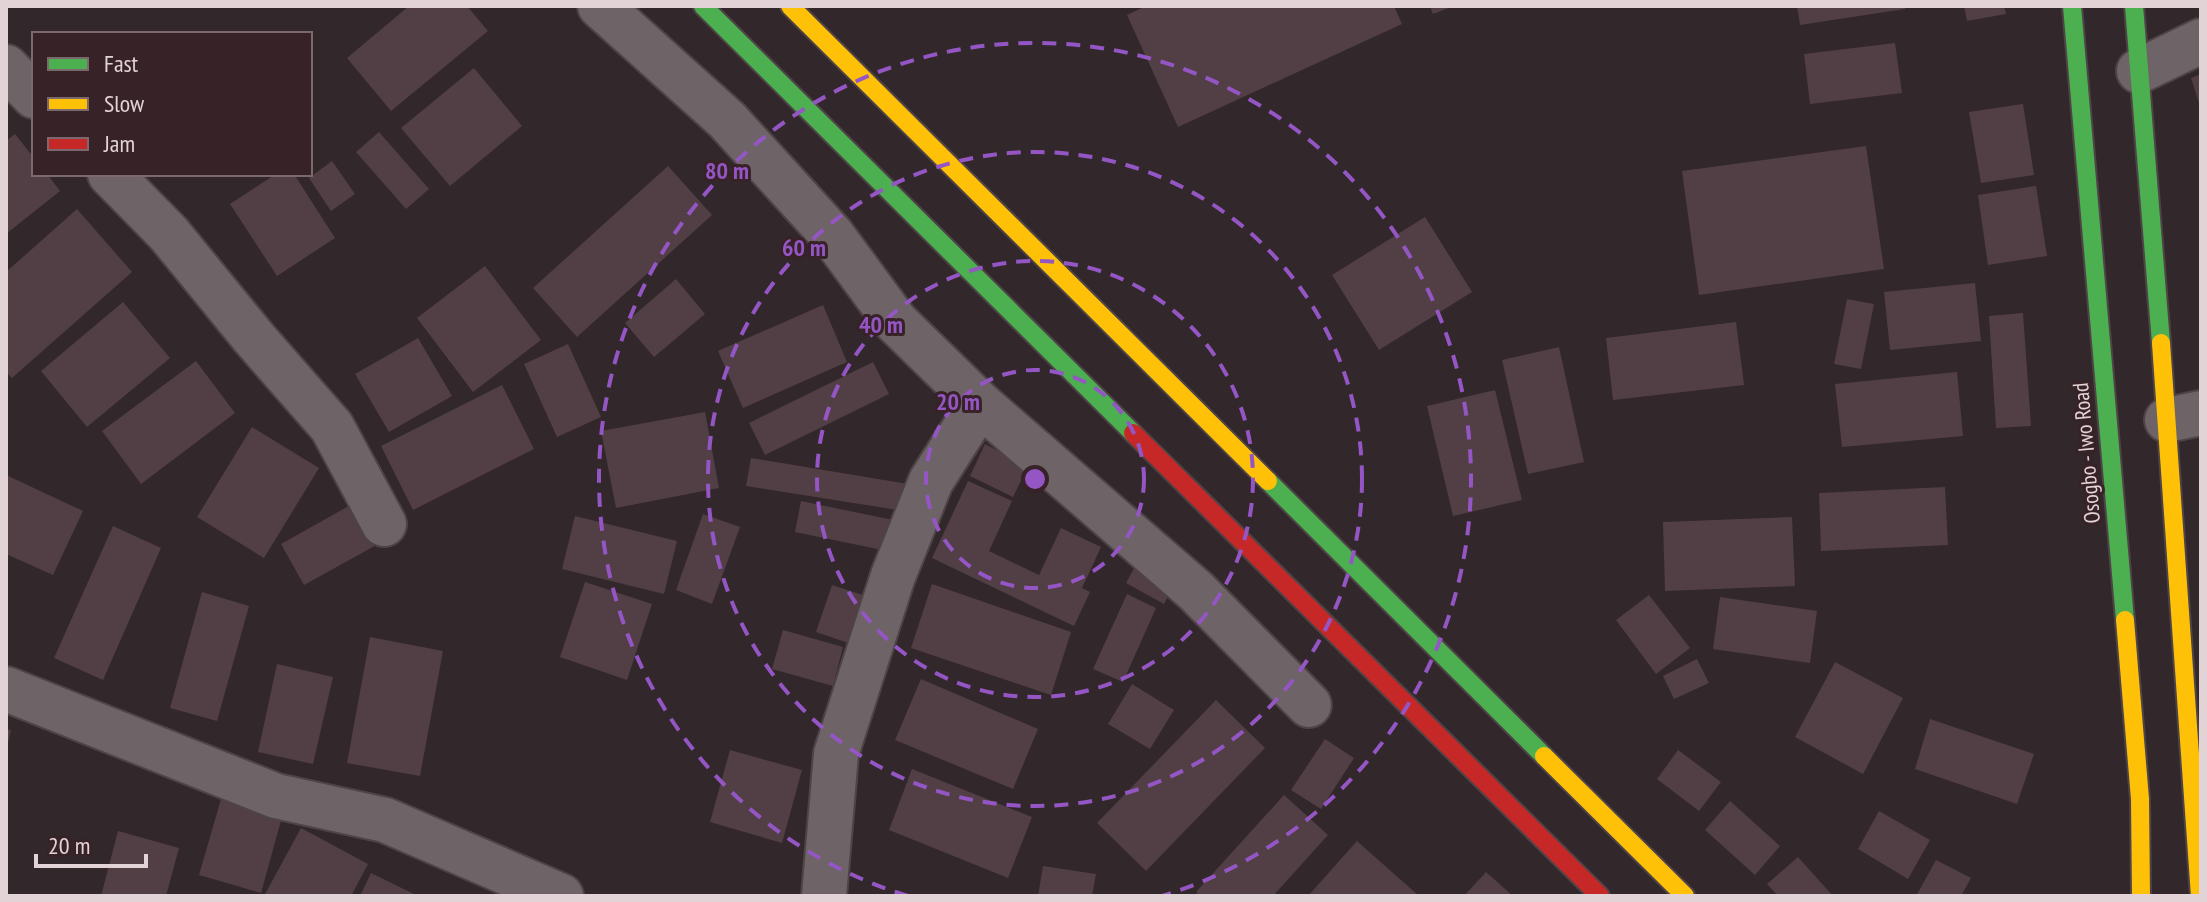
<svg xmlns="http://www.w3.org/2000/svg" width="2207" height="902" viewBox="0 0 2207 902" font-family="'PT Sans Narrow',sans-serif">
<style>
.building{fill:#523f45}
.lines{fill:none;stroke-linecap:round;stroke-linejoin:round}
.street-casing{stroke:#4e4346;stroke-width:48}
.fast-casing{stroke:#4e4346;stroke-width:22}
.slow-casing{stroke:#4e4346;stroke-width:22}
.jam-casing{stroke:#4e4346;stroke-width:22}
.street{stroke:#6e6366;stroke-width:44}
.fast{stroke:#4caf50;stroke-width:18}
.slow{stroke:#ffc107;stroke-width:18}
.jam{stroke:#c62828;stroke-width:18}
.ring{fill:none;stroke:#9556c5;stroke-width:4;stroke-dasharray:14 10}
.labels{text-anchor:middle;stroke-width:6;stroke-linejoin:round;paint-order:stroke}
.street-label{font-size:22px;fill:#e2d3d6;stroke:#372227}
.centre{fill:#9556c5;stroke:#372227;stroke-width:4}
.ring-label{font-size:24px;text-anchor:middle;font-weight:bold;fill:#9556c5;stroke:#372227;stroke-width:6;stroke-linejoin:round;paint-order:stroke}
</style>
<rect width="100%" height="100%" fill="#32272a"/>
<!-- building -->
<path class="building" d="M409,6H467L488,31L391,111L347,58Z
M1146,6H1394L1402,24L1178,127L1127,15Z
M1430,6H1454L1433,14Z
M1797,6H1905V9L1800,25Z
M1964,6H2004L2006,14L1967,21Z
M1895,43L1902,93L1810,104L1804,54Z
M474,68L522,126L450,186L401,128Z
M2201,74V106H2200L2191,78Z
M2023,104L2034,175L1981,183L1969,112Z
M379,132L429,189L406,209L356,152Z
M15,134L34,158V174H47L60,191L6,234V141Z
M1866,146L1884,269L1699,295L1682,171Z
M332,161L355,194L331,211L309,178Z
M668,166L712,215L577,337L533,288Z
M276,174H294L335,238L277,276L230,204Z
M2036,186L2047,256L1988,265L1978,195Z
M77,209L132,272L12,378L6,372V272Z
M1425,217L1472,292L1379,350L1332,275Z
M485,266L541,340L473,392L417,318Z
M676,279L705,314L654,357L625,323Z
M1975,283L1981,341L1890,350L1884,292Z
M1847,299L1874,304L1861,369L1834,364Z
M123,302L170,358L87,427L41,371Z
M823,305L847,362L743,408L718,351Z
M2023,313L2031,426L1996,428L1989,316Z
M1736,322L1744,385L1613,400L1606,338Z
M418,338L452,396L389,432L355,374Z
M568,344L601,417L557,437L524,364Z
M1559,347L1584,462L1528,474L1502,360Z
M196,361L235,413L141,484L102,431Z
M873,362L889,394L765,455L749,423Z
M1957,372L1963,436L1842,447L1835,384Z
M502,385L534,449L413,510L381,446Z
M1495,390L1522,500L1453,516L1427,406Z
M705,412L719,488L616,508L601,431Z
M252,427L319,468L264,558L197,517Z
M985,444L1028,466L1013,497L970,476Z
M751,458L908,484L904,511L746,486Z
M6,475L83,511L53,575L6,554Z
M968,481L1012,501L989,551L1039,575L1061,528L1101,547L1082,588L1090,592L1074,626L932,558Z
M1945,487L1948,545L1821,551L1819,493Z
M801,501L898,521L892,552L795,532Z
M356,502L380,543L304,585L281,544Z
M703,514L740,527L712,604L676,590Z
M575,516L677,541L664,594L562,569Z
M1792,517L1795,586L1665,591L1663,522Z
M113,526L161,548L103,680L54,658Z
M1138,561L1176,581L1164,604L1126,583Z
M585,582L652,604L627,680L560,657Z
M932,584L1071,632L1051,695L911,648Z
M832,585L878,600L863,648L816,632Z
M202,592L249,606L217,721L170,708Z
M1127,594L1156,608L1123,682L1093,669Z
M1649,595L1690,648L1656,674L1616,620Z
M1720,597L1817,611L1810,663L1713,649Z
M783,630L843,647L833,686L772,669Z
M370,637L443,651L420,776L347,763Z
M1697,659L1709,683L1674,699L1663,676Z
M1835,662L1903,698L1863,774L1795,737Z
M277,664L333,677L313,764L258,752Z
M921,679L1038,729L1013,789L895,740Z
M1132,684L1174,710L1150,749L1108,724Z
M1216,700L1265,748L1146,871L1097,823Z
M1930,719L2034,754L2017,804L1915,769Z
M6,729L11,730L7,747H6Z
M1325,739L1354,758L1321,809L1291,790Z
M730,750L802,770L782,843L710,822Z
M1678,750L1721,782L1699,811L1657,779Z
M912,769L1032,817L1008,878L889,830Z
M1284,795L1328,835L1273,896H1200L1196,892Z
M221,799L282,817L261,893L199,875Z
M1730,801L1780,846L1755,875L1705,830Z
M1879,811L1930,840L1908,879L1858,849Z
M301,828L368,864L351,896H264Z
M118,831L179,848L166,896H101Z
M1357,841L1419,896H1308Z
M1798,857L1833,896H1778L1767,884Z
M1936,860L1971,878L1961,896H1916Z
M1043,866L1096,874L1092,896H1038Z
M1486,872L1513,896H1464Z
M371,873L418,896H360Z"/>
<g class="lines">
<!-- street casing -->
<g class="street-casing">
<path id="street" d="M600,6L727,120L832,235L896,322L980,404L1196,591L1309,705
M6,67L34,96
M2139,71L2201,41
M110,174L169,234L254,338L332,427L384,524
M2167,420L2201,413
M6,689L276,796L385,820L561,896
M824,896L836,754L893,576L931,481L980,404"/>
</g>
<!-- fast casing -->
<g class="fast-casing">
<path id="fast" d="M703,6L1133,433
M2072,6L2125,620
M2134,6L2161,343
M1268,481L1544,756"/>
</g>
<!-- slow casing -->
<g class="slow-casing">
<path id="slow" d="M790,6L1268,481
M2161,343L2200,896
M2125,620L2140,799L2141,896
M1544,756L1685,896"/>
</g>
<!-- jam casing -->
<g class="jam-casing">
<path id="jam" d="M1133,433L1600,896"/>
</g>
<!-- street -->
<use href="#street" class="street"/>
<!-- fast -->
<use href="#fast" class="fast"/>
<!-- slow -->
<use href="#slow" class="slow"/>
<!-- jam -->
<use href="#jam" class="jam"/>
</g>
<!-- distance rings -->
<g class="ring">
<circle cx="1035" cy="479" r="109"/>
<circle cx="1035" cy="479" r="218"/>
<circle cx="1035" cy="479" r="327"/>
<path d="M908 896A436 436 0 1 1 1162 896"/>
</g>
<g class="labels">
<!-- street labels -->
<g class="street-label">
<text transform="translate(2086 453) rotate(-95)" y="8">Osogbo - Iwo Road</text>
</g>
</g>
<circle cx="1035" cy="479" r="12" class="centre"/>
<g class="ring-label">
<text x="727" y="179">80 m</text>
<text x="804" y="256">60 m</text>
<text x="881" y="333">40 m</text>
<text x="958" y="410">20 m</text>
</g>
<!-- border -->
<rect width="2207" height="902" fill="none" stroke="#e2d3d6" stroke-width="16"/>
<!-- legend -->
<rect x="32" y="32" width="280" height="144" fill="#372227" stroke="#7b696d" stroke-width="2"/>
<rect x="48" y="58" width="40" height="12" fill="#4caf50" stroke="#7b696d" stroke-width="2"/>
<text x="104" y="72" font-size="24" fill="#e2d3d6">Fast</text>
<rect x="48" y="98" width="40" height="12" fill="#ffc107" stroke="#7b696d" stroke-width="2"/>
<text x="104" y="112" font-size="24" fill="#e2d3d6">Slow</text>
<rect x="48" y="138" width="40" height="12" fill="#c62828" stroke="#7b696d" stroke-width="2"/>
<text x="104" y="152" font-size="24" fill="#e2d3d6">Jam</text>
<!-- scale -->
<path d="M36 854v12h110v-12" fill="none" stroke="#e2d3d6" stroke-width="4"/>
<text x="48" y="854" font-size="24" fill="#e2d3d6" stroke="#372227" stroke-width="6" paint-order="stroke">20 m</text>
</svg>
